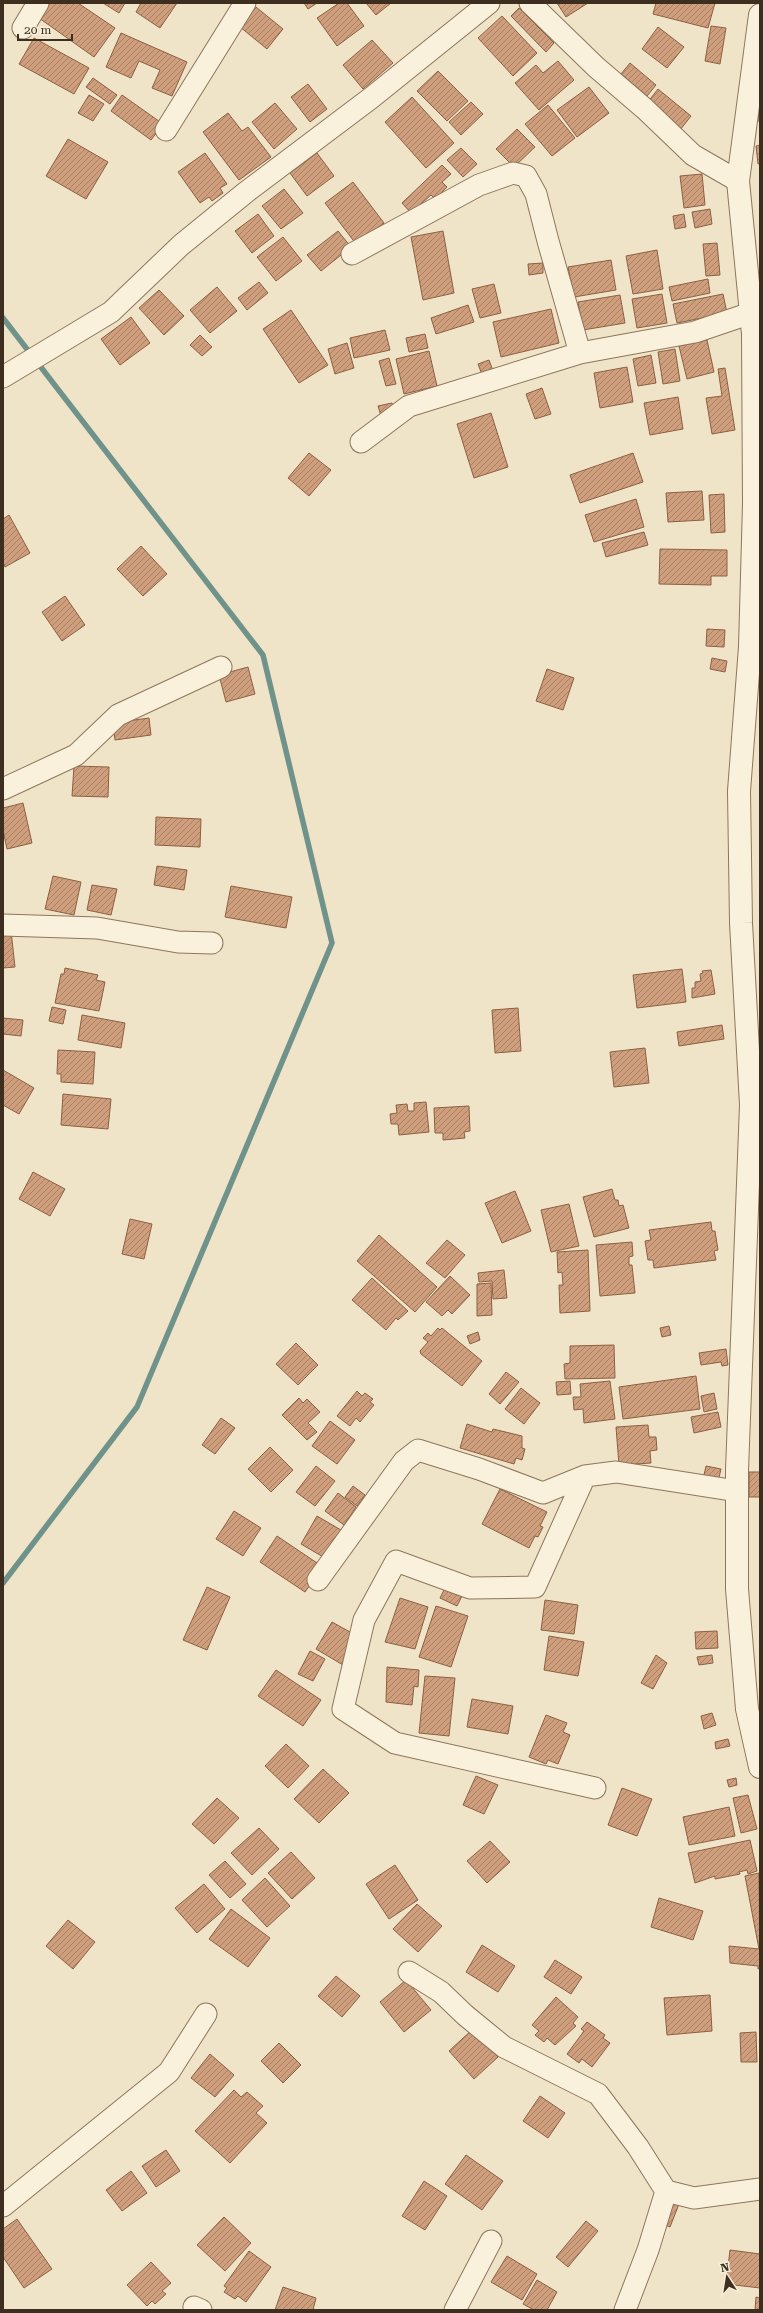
<svg xmlns="http://www.w3.org/2000/svg" width="763" height="2313" viewBox="0 0 763 2313" font-family="'Roboto Serif',serif">
<style>
.lines{fill:none;stroke-linecap:round;stroke-linejoin:round}
.stream{stroke:#6f938a;stroke-width:5.5}
.building{fill:url(#building-hatch);stroke:#8d5f41}
.minor-casing{stroke:#8d765c;stroke-width:23}
.tertiary-casing{stroke:#8d765c;stroke-width:24}
.minor{stroke:#faf1dc;stroke-width:21}
.tertiary{stroke:#faf1dc;stroke-width:22}
</style>
<defs>
<pattern id="building-hatch" width="6" height="6" patternUnits="userSpaceOnUse"><rect width="6" height="6" fill="#cf9f7d"/><path d="M-1 1l2-2M0 6l6-6M5 7l2-2" fill="none" stroke="#a98266"/></pattern>
</defs>
<rect width="100%" height="100%" fill="#f0e4c8"/>
<g class="lines">
<!-- stream -->
<path class="stream" d="M3,318L263,655L332,943L137,1407L3,1583"/>
</g>
<!-- building -->
<path class="building" d="M49,3H78L115,28L94,57L39,18Z
M103,3H125L119,13Z
M141,3H177L160,28L136,12Z
M251,3L283,29L267,49L234,22Z
M304,3H317L308,9Z
M339,3H347L364,26L337,46L317,18Z
M366,3H391L376,15Z
M557,3H588L566,17Z
M656,3H715L708,28L653,14Z
M519,8L554,43L546,52L511,16Z
M502,16L537,53L513,76L478,38Z
M711,26L726,28L720,64L705,61Z
M658,27L684,47L667,68L642,49Z
M121,33L187,62L172,96L152,88L160,70L139,61L131,78L106,67Z
M34,38L89,68L74,94L19,64Z
M372,40L393,63L363,89L343,65Z
M558,61L574,80L539,110L515,83L536,65L543,73Z
M630,63L656,85L647,96L621,74Z
M755,68H760V122H759Z
M438,71L468,101L447,121L417,91Z
M93,78L117,95L110,104L86,87Z
M308,84L327,109L310,122L291,97Z
M589,87L609,113L577,137L557,110Z
M658,89L691,116L680,130L647,103Z
M89,95L104,104L93,121L78,113Z
M122,95L163,124L151,140L111,111Z
M412,97L454,143L426,168L385,122Z
M471,102L483,114L461,135L449,122Z
M275,103L297,129L274,149L252,122Z
M548,105L575,138L552,156L525,124Z
M228,113L242,131L248,127L271,157L239,180L203,132Z
M517,129L535,147L514,167L496,149Z
M68,139L108,162L86,199L46,176Z
M760,145V163L758,164L756,146Z
M461,148L477,164L463,177L447,160Z
M205,153L227,184L220,188L223,193L212,201L209,197L200,203L178,172Z
M317,153L334,176L307,196L290,173Z
M442,165L451,174L442,182L447,187L435,199L431,195L411,213L402,203Z
M702,174L705,205L684,208L680,176Z
M353,182L384,223L356,244L325,203Z
M284,189L303,213L281,229L262,206Z
M710,209L712,224L695,228L692,212Z
M258,214L274,236L252,253L235,231Z
M684,214L686,227L675,229L673,216Z
M338,231L351,247L321,271L307,255Z
M443,231L454,293L423,300L411,237Z
M283,237L302,261L276,281L257,257Z
M717,243L720,275L706,276L703,244Z
M657,250L663,289L633,294L626,256Z
M611,260L616,290L574,297L568,267Z
M543,263V273L529,275L528,264Z
M708,279L710,293L672,301L669,287Z
M259,282L268,293L247,310L238,298Z
M494,284L501,313L480,318L472,289Z
M217,287L237,311L210,333L190,310Z
M159,290L184,316L164,335L139,308Z
M662,294L667,323L637,328L632,299Z
M723,294L727,313L677,323L673,304Z
M620,295L625,323L583,330L578,302Z
M468,305L474,322L436,334L431,318Z
M551,309L559,343L501,357L493,322Z
M291,310L328,365L299,383L263,329Z
M131,317L150,343L120,365L101,339Z
M385,330L390,350L354,358L350,338Z
M425,334L428,348L409,352L406,338Z
M200,335L212,347L202,356L190,345Z
M707,340L714,372L687,379L679,346Z
M347,343L354,368L335,374L328,349Z
M675,349L680,381L663,384L658,352Z
M429,351L437,386L404,394L396,359Z
M651,355L656,383L638,386L633,359Z
M389,358L396,384L386,386L379,361Z
M489,360L495,376L484,380L478,364Z
M627,367L633,402L600,408L594,373Z
M725,368L735,430L712,434L706,398L722,396L718,369Z
M542,388L551,414L535,419L526,394Z
M678,397L683,429L650,435L644,403Z
M392,403L394,412L381,416L378,406Z
M491,413L508,467L474,478L457,424Z
M309,453L331,470L309,496L288,478Z
M633,453L643,482L580,503L570,475Z
M702,491L704,520L668,522L666,493Z
M724,494L725,532L711,533L709,495Z
M636,499L644,527L594,542L585,515Z
M9,515L30,553L5,567L3,562V519Z
M644,532L648,545L606,557L602,543Z
M141,546L167,574L143,596L117,569Z
M660,549L727,550V576H711V585L659,584Z
M65,596L85,625L62,641L42,612Z
M707,629L725,630L724,647L706,646Z
M712,658L727,661L725,672L710,669Z
M248,667L255,694L226,702L219,675Z
M547,669L574,678L563,710L536,701Z
M149,718L151,735L115,740L113,723Z
M74,766L109,767L108,797L72,796Z
M23,803L32,843L7,849L3,830V808Z
M156,817L201,819L200,847L155,845Z
M157,866L187,870L184,890L154,885Z
M53,876L81,882L74,915L45,909Z
M92,885L117,889L111,915L87,910Z
M231,886L292,897L286,928L225,917Z
M11,931L15,967L3,968V932Z
M65,968L98,975L96,980L105,982L99,1011L55,1003L61,974H64Z
M682,969L686,1002L637,1008L633,975Z
M711,970L715,994L692,998V988H695V982L701,981L700,974L703,973L702,971Z
M52,1007L66,1010L63,1024L49,1021Z
M518,1008L521,1051L495,1053L492,1010Z
M82,1015L125,1023L121,1048L78,1040Z
M3,1018L23,1020L21,1036L3,1034Z
M722,1025L724,1039L679,1046L677,1032Z
M645,1048L649,1083L614,1087L610,1052Z
M58,1050L95,1052L93,1084L61,1082V1074H57Z
M3,1070L34,1088L19,1114L3,1105Z
M63,1094L111,1099L108,1129L61,1125Z
M426,1102L429,1132L399,1135L398,1124H391L390,1114L397,1113L396,1105L407,1104L408,1111H414V1103Z
M469,1106L470,1131L464,1132L465,1138L443,1140V1133H435L434,1108Z
M33,1172L65,1189L50,1216L19,1199Z
M612,1189L615,1200H618L619,1206L623,1205L629,1228L594,1237L583,1197Z
M515,1191L531,1231L502,1243L485,1203Z
M569,1204L579,1246L551,1252L541,1210Z
M130,1219L152,1224L144,1259L122,1254Z
M711,1222L712,1231H715L718,1250L714,1251L716,1260L654,1268L653,1260H648L645,1241L651,1240L649,1230Z
M379,1235L437,1287L415,1312L357,1261Z
M447,1240L465,1255L445,1278L426,1263Z
M632,1242L633,1256L629,1257V1265H632L635,1293L600,1296L596,1245Z
M588,1250L590,1311L560,1313L559,1285H563L562,1272L558,1273L557,1252Z
M504,1270L507,1298L493,1299L492,1281L479,1282L478,1273Z
M450,1276L470,1295L452,1314L448,1310L442,1316L426,1302Z
M372,1278L408,1311L398,1320L396,1318L386,1330L352,1300Z
M491,1283L492,1315L477,1316V1284Z
M669,1326L671,1335L662,1337L660,1328Z
M438,1328L440,1330L442,1328L482,1361L462,1386L421,1354L420,1351L428,1342L423,1338L428,1333L431,1336Z
M478,1332L480,1340L470,1344L467,1336Z
M296,1343L318,1365L298,1385L276,1364Z
M614,1345L615,1378L565,1379L564,1364L570,1363V1346Z
M726,1349L728,1365L722,1366L721,1362L701,1365L699,1353Z
M506,1372L519,1382L500,1404L489,1394Z
M696,1376L700,1409L623,1419L619,1387Z
M570,1381L571,1394L557,1395L556,1382Z
M610,1381L615,1419L584,1423L583,1409L574,1410L573,1397H581L580,1384Z
M521,1388L540,1403L524,1424L505,1409Z
M357,1391L362,1396L365,1393L373,1399L370,1402L374,1405L360,1422L356,1418L350,1426L337,1416Z
M714,1393L717,1409L704,1412L701,1396Z
M299,1398L303,1403L307,1399L320,1412L308,1423L317,1432L307,1440L282,1415Z
M718,1412L721,1427L694,1433L691,1417Z
M221,1418L235,1428L215,1454L202,1445Z
M330,1421L355,1440L337,1464L312,1446Z
M467,1424L492,1432L493,1429L522,1436V1448L525,1449L522,1460L516,1458L514,1464L460,1448Z
M648,1425L649,1437H656L657,1450L650,1451L651,1463L619,1465L616,1427Z
M270,1447L293,1470L271,1492L248,1469Z
M316,1466L335,1481L315,1506L296,1492Z
M706,1466L721,1469L718,1482L703,1479Z
M749,1472H760V1497H749Z
M353,1486L365,1495L357,1506L345,1497Z
M500,1489L547,1512L540,1526L543,1527L538,1537L535,1536L529,1548L482,1524Z
M338,1493L356,1507L344,1525L325,1511Z
M234,1511L261,1528L243,1556L216,1539Z
M317,1516L341,1530L325,1558L301,1544Z
M277,1536L323,1567L305,1592L260,1562Z
M207,1587L230,1597L207,1650L183,1640Z
M445,1588L462,1596L457,1606L440,1598Z
M400,1598L428,1607L415,1649L385,1642Z
M545,1600L578,1605L574,1634L541,1630Z
M436,1606L468,1616L451,1667L419,1657Z
M332,1622L359,1637L343,1665L316,1649Z
M717,1631L718,1648L696,1649L695,1632Z
M549,1636L584,1642L578,1676L544,1670Z
M310,1651L325,1659L313,1681L298,1674Z
M656,1655L667,1663L653,1689L641,1683Z
M712,1655L713,1663L699,1665L697,1657Z
M387,1667L419,1670L418,1687L414,1686L412,1705L386,1702Z
M276,1670L321,1700L303,1726L258,1696Z
M425,1676L455,1678L449,1736L419,1733Z
M472,1699L513,1706L508,1734L467,1727Z
M712,1713L716,1725L704,1729L701,1716Z
M546,1715L567,1723L563,1732L570,1735L558,1764L548,1760L546,1764L529,1757Z
M728,1739L730,1746L716,1749L715,1742Z
M286,1744L309,1766L288,1788L265,1766Z
M323,1769L349,1793L319,1823L294,1799Z
M476,1776L498,1785L484,1814L463,1805Z
M736,1778L737,1785L729,1787L727,1780Z
M622,1788L652,1799L637,1836L608,1825Z
M748,1795L757,1829L741,1833L733,1798Z
M217,1798L239,1818L214,1844L192,1824Z
M729,1807L735,1836L689,1845L683,1817Z
M259,1828L279,1849L252,1875L231,1853Z
M750,1840L757,1871L748,1874L747,1870L739,1872L740,1874L715,1879V1876L695,1883L688,1853Z
M490,1841L510,1862L487,1883L467,1861Z
M291,1852L315,1878L292,1899L268,1873Z
M225,1861L246,1884L230,1898L209,1875Z
M395,1865L418,1900L389,1919L366,1884Z
M759,1873L760,1968L758,1969V1966L730,1963L729,1946L759,1949L745,1876Z
M265,1878L290,1906L267,1927L242,1900Z
M204,1884L225,1909L197,1933L175,1908Z
M659,1898L703,1911L693,1940L651,1927Z
M417,1904L442,1926L418,1952L393,1929Z
M231,1909L270,1938L248,1967L209,1939Z
M68,1920L95,1942L73,1969L46,1946Z
M482,1945L515,1966L498,1992L466,1972Z
M555,1960L582,1977L571,1994L544,1977Z
M336,1976L360,1996L342,2017L318,1996Z
M406,1980L431,2010L404,2032L380,2002Z
M710,1995L712,2031L667,2035L664,1998Z
M556,1997L578,2017L573,2023L576,2026L555,2045L547,2038L544,2042L535,2035L539,2031L532,2025Z
M587,2022L605,2035L603,2038L610,2043L592,2067L582,2059L579,2063L567,2054L584,2031L581,2029Z
M473,2029L498,2057L474,2079L449,2051Z
M756,2032L757,2062H741L740,2033Z
M279,2043L301,2065L283,2083L261,2061Z
M210,2054L234,2075L215,2097L191,2078Z
M234,2090L241,2097L247,2092L263,2106L256,2113L267,2123L230,2163L195,2131Z
M540,2096L565,2113L548,2138L523,2121Z
M166,2150L180,2171L156,2187L142,2166Z
M466,2155L503,2181L482,2210L445,2184Z
M131,2171L147,2193L122,2211L106,2190Z
M424,2181L447,2196L425,2230L402,2216Z
M671,2195L681,2199L670,2227L661,2223Z
M224,2217L251,2243L225,2271L197,2245Z
M17,2219L52,2269L24,2288L3,2257V2229Z
M586,2221L598,2231L568,2267L556,2257Z
M730,2250L760,2254V2288L726,2284Z
M249,2251L271,2267L246,2302L238,2296L235,2299L224,2292L227,2288L224,2286Z
M507,2256L537,2274L522,2300L491,2282Z
M151,2262L171,2283L162,2291L166,2294L155,2304L152,2301L147,2306L127,2285Z
M537,2280L557,2292L547,2310H534L523,2304Z
M283,2287L316,2298L313,2310H275Z
M756,2297L760,2298V2310H755Z"/>
<g class="lines">
<!-- minor casing -->
<g class="minor-casing">
<path id="minor" d="M530,3L596,67L645,109L693,155L738,181
M23,28L38,3
M166,130L245,3
M352,254L479,185L513,173L526,176L536,194L548,241L580,353
M3,377L111,312L181,245L245,193L371,98L489,3
M361,442L409,406L580,353L695,332L751,313
M3,789L76,755L118,715L221,667
M3,925L97,928L178,942L212,943
M585,1476L535,1587L470,1588L396,1561L364,1620L343,1709L395,1743L595,1788
M318,1580L404,1461L418,1450L479,1469L543,1493L585,1476L616,1472L737,1491
M409,1972L441,1992L465,2015L504,2047L598,2094L638,2147L666,2191L694,2198L760,2189
M3,2206L169,2072L206,2014
M194,2307L201,2310
M455,2310L491,2241
M625,2310L648,2250L666,2191"/>
</g>
<!-- tertiary casing -->
<g class="tertiary-casing">
<path id="tertiary" d="M760,15L738,181L753,334L754,504L750,647L739,791L741,923L751,1105L737,1470V1589L747,1709L760,1767"/>
</g>
<!-- minor -->
<use href="#minor" class="minor"/>
<!-- tertiary -->
<use href="#tertiary" class="tertiary"/>
</g>
<!-- border -->
<rect width="763" height="2313" fill="none" stroke="#3d2e20" stroke-width="8"/>
<!-- north arrow -->
<g transform="translate(727 2277) rotate(348)" stroke="#f7eed8" stroke-width="3" paint-order="stroke">
<path d="M0-3L7 15L0 10L-7 15Z" fill="#3d2e20"/>
<text y="-6" font-size="11" font-weight="bold" text-anchor="middle" fill="#3d2e20">N</text>
</g>
<!-- scale -->
<path d="M18 34v6h54v-6" fill="none" stroke="#3d2e20" stroke-width="2"/>
<text x="24" y="34" font-size="12" fill="#3d2e20" stroke="#f7eed8" stroke-width="3" paint-order="stroke">20 m</text>
</svg>
